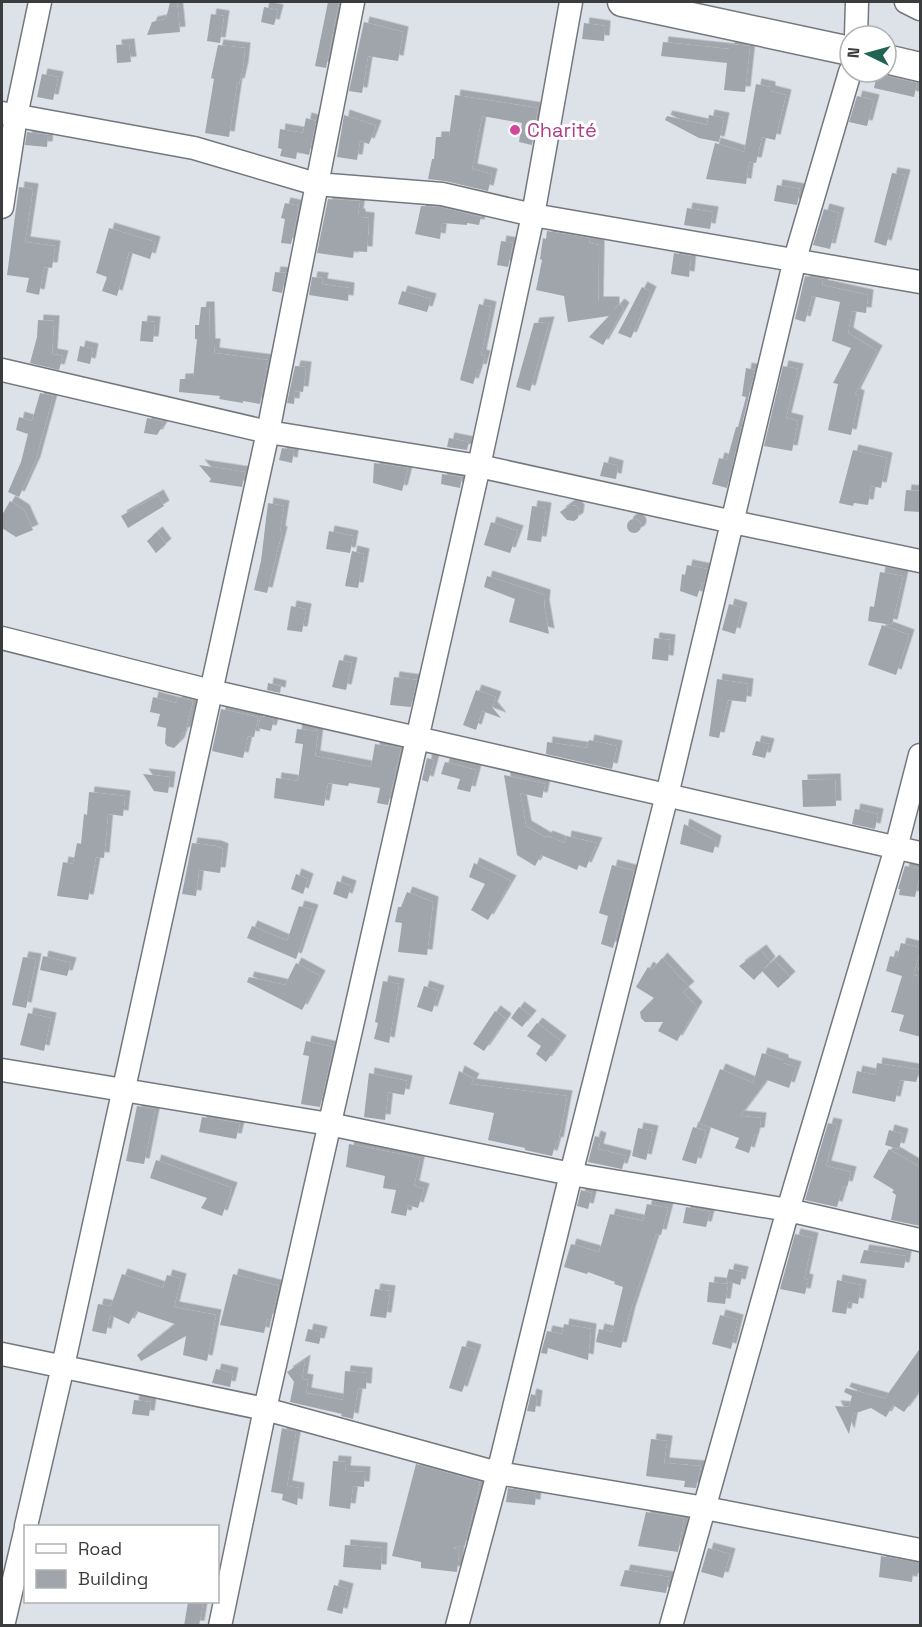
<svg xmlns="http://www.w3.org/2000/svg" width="922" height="1627" viewBox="0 0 922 1627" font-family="'Space Grotesk',sans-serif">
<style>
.building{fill:#a0a5ab;filter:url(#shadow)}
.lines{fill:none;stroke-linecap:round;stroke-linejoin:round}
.minor-casing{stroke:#74787e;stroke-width:25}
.major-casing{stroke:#74787e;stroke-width:31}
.minor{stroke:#fff;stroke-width:22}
.major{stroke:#fff;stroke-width:28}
.hotel-dot{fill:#d1479c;stroke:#fff;stroke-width:2}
.labels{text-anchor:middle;stroke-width:6;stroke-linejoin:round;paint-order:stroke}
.hotel-label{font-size:20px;fill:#b23c85;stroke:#fff;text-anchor:start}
</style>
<defs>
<filter id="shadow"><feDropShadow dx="5.5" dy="-5.5" stdDeviation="0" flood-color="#0004"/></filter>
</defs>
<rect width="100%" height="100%" fill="#dde1e8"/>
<!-- building -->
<path class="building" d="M170,2H177L180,32L147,35L152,22L166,19Z
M328,2H339L326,68L315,66Z
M264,7L278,10L274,25L261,22Z
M211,14L224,16L220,43L207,41Z
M364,22L403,32L398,61L368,56L362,93L349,91Z
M584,23L605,26L604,41L582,39Z
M663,42L729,49V44L750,46L745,92L724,90L727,63L661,56Z
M129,44L131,62L117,63L116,45Z
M218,45L245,48L243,67L239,84L237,83L229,137L205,133L214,79L211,78Z
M42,74L58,77L53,100L37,97Z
M877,74L917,83L914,97L874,88Z
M756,84L770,87V91L786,95L775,140L762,137L756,163L749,162L746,184L706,179L715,143L744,152Z
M455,95L538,108L532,145L519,142L522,123L482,116L472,169L492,174L488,191L445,181L428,179L432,159H434L436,137H449Z
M857,96L874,100L867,126L849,122Z
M344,115L376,126L369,144L360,141L357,160L337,157Z
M709,115L724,118L719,142L699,138L665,120L667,116L707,125Z
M306,118L316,121L309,155L297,152L296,159L280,156L282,149L278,148L280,129L303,133Z
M27,132L48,135L47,147L25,145Z
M892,173L905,175L886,246L874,242Z
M777,185L800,189L797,205L774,201Z
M19,187L33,189L25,242L55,246L52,268L44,267L39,295L26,292L29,278L7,275Z
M328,199L360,201L358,214H360V217L369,218L367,252L354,251L353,258L317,253Z
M285,203L299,206L291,244L281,243L285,219L281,218Z
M421,206L440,207L481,217L479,225L467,223V225L442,223L440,239L415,234Z
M687,208L713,212L710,229L684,225Z
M824,209L839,213L830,249L813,245Z
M109,228L155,242L150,259L129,252L117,296L102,291L107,277L96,273Z
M547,231L590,238L589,243L599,245L598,302H614V310L619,304L624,308L603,345L589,337L609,316L568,322L564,296L536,290L542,260L540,259L543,238L546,239Z
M501,241L513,243L508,267L497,265Z
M674,253L691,256L689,277L671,274Z
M275,272L286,273L282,293L272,291Z
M805,276L823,279L822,285L868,295L866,313L852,311L848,333L877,351L855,394L859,396L851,435L828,430L838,384L833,383L851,348L832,341L840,302L812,296L805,322L795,319Z
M312,277L323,278L322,284L349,288L348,301L309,295Z
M642,287L651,292L631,338L618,333Z
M402,291L431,299L427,312L398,304Z
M479,304L491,307L481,355L485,356L481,370L478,369L473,384L460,380Z
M201,307H209L210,344H215L214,353L268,360L260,404L243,401V403L219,399L220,396L179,392L180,379H193L197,339H195V325H199Z
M38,320L54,321L52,354L63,356L59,370L30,363L37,337Z
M142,321L155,322L153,342L140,341Z
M549,322L530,391L516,387L534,323Z
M80,346L93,349L90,364L77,361Z
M295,366L306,367L303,392L295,391L294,404L287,403Z
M783,366L798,369L786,418L798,421L792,451L764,446Z
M746,368L755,370L727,488L712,484L719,458L727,460L736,427H738L746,397L742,396Z
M40,393L53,396L35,462L19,497L8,492L21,462L28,434L16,430L19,417L32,421Z
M147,418L162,421L163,425L157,435L144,433Z
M449,438L469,442L467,450L447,447Z
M282,448L294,450L292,463L279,460Z
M853,450L887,458L881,488L871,486L868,505L854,503L853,506L839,503Z
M604,462L618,466L616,479L600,476Z
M374,463L408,468L402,491L373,483Z
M199,465L245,472L242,487L209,482L211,479Z
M442,474L462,477L460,488L441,484Z
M906,490L921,491V512L904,511Z
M158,495L164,506L128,528L121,516Z
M10,501L24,510L33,530L16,537L2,528V515Z
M268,503L284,506L280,531L282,532L267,593L254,590L261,561Z
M570,505L576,506L579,510L578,518L574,521L567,520L560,512Z
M532,506L546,508L541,542L527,540Z
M627 526a7 7 0 1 1 14 0a7 7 0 1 1-14 0Z
M491,522L518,531L510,553L484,545Z
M329,531L353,536L350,553L326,549Z
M157,532L166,544L156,553L147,541Z
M352,551L364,554L358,588L345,586Z
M687,565L707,569L704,584L702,583L697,597L680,591L682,574L685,575Z
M880,572L903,576L892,625L868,621L870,606L874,607Z
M487,576L545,595L544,605L549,634L509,622L515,599L484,587Z
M729,604L742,608L735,634L722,630Z
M291,606L306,609L302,632L287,630Z
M882,625L909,635L896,675L868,665Z
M654,638L670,640L668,661L652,659Z
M339,660L352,663L346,690L332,687Z
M394,677L417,680L411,707L390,705Z
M717,679L748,684L746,702L728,700L719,738L709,736Z
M268,683L281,686L280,693L267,690Z
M476,690L496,697L492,707L501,718L482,711L476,730L463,725Z
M153,697L176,703L178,697L193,701L185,733L183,732L179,743L174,748L167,746L165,743L166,728L157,726L160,714L150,712Z
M221,709L258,717L254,737L248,736L243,758L212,751Z
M261,716L274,719L271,731L258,728Z
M297,729L318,731L315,756L371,767L375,744L401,748L388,805L377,803L380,788L349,783L348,786L328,783L324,806L274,798L276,778L298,781L303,744L295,743Z
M589,740L617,746L612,769L546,754L547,742L587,748Z
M756,741L769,744L765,758L752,755Z
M427,758L434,760L428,782L422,780Z
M445,762L476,770L470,792L457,789L460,779L441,774Z
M143,774L170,777L168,793L154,791Z
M504,775L545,784L542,798L520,793L526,826L546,838L547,836L565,843L566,836L597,843L586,868L579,865L577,870L541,855L535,866L517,855Z
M835,779L836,806L803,807L802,780Z
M89,792L125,796L123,816L108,814L104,858L96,857L88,900L57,896L63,862L73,864L77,843L81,844L84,814L87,815Z
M855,809L878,814L875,829L852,824Z
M684,824L716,841L713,853L680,844Z
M192,843L216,846L223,849L220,873L199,870L196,896L182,894Z
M474,863L511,881L488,920L471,910L485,884L469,877Z
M612,865L634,871L613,948L601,944L608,916L599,913Z
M905,866L921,869L915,897L899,895L900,889H898Z
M296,874L308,879L303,894L291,889Z
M337,881L351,886L347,899L333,894Z
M407,892L433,902L427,955L398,952L402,923L395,922L398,907H401Z
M299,906L313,910L296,959L247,938L252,926L287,941Z
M901,943L921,948L913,975L921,977V1037L899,1031L904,1015L891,1012L902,976L886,971L890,956L897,958Z
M761,950L770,962L763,970L774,960L790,977L778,988L762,971L754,980L739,966Z
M43,956L71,963L67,976L40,970Z
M23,957L36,959L26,1008L12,1005Z
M662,958L689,987L683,992L697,1007L677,1041L658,1031L663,1022H645L641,1018L640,1012L654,998L636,987L648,967L652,970Z
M296,963L320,976L302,1010L247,982L249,977L285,985Z
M383,981L399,984L389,1043L374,1039L378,1023L375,1022Z
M424,986L439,991L432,1012L417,1007Z
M519,1007L531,1016L522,1027L511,1018Z
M495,1011L506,1019L484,1051L473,1044Z
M28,1013L51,1018L44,1051L20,1045Z
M537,1023L561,1041L546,1062L536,1054L541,1046L527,1036Z
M306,1041L333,1047L320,1107L301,1104L309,1056L303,1055Z
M762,1053L783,1060V1063L796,1067L789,1088L767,1080L740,1116L761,1118L759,1133H755L749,1153L735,1148L739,1138L699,1123L720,1069L753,1083Z
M877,1063L920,1070L916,1082L900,1080L895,1102L852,1093L857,1071L875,1075Z
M459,1071L474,1079L471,1084L567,1096L558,1143L556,1142L552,1156L525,1150V1148L488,1140L494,1113L449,1104Z
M369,1073L407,1081L404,1095L388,1092L385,1120L364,1117Z
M137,1106L155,1109L144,1164L126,1161Z
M202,1117L240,1123L236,1139L199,1132Z
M828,1123L837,1125L826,1166L851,1172L847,1187L843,1186L837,1207L805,1200Z
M693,1127L706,1131L696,1164L682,1160Z
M638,1128L653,1131L646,1160L632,1156Z
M889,1130L903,1134L899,1149L885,1145Z
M595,1136L601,1138L598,1149L626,1156L622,1169L588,1162Z
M349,1144L420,1158L414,1186L424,1189L418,1208L408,1205L406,1216L391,1213L396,1190L383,1188L385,1176L346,1167Z
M889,1149L921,1168V1226L891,1220L896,1195L892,1192L894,1190L873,1177Z
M156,1160L232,1188L222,1216L201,1208L207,1198L150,1178Z
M581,1190L592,1193L588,1209L577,1206Z
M647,1204L668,1208L661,1235L656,1234L630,1312L621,1348L596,1342L599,1329L612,1332L623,1287L614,1284L615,1282L588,1272L587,1274L564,1267L571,1244L599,1252L610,1214L643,1221Z
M686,1207L710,1212L706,1227L683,1223Z
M795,1234L813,1238L804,1279L808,1280L805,1294L780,1289Z
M864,1250L906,1256L904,1268L860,1263Z
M729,1269L743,1272L740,1285L726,1281Z
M122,1274L163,1288L167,1275L181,1279L174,1307L216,1315L207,1361L183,1355L186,1336L141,1361L137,1355L175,1324L136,1311L129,1324L110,1315L106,1334L92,1331L98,1304L111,1306Z
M233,1274L279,1286L271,1320L267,1319L264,1333L220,1325Z
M837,1280L861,1285L858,1304L848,1302L846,1314L832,1312Z
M709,1282L728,1284L725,1304L707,1302Z
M375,1289L390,1291L386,1318L370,1316Z
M720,1315L738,1320L731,1349L712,1344Z
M564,1324L591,1329L588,1360L548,1348L547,1354L541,1353L547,1331L562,1334Z
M308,1329L322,1332L319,1344L305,1341Z
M462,1346L476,1350L462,1392L449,1388Z
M921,1347V1389L904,1412L893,1405L886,1417L871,1408L853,1414L849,1434L835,1406L849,1407L852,1396L844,1392L846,1388L886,1399L885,1398Z
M305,1360L302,1379L308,1380L306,1393L343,1400L345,1371L367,1373L366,1389L358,1388L353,1419L341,1416L342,1414L290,1402L294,1382L287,1372Z
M216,1369L233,1373L230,1387L212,1383Z
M531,1394L537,1396L535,1412L527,1411Z
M134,1400L151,1402L149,1416L132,1414Z
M282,1428L296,1432L287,1486L299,1488L297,1505L282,1500L283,1494L271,1492Z
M651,1439L667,1441L664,1463L701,1466L696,1488L684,1487L685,1481L646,1476Z
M333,1461L346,1462L345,1471L365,1472L364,1487L353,1486L350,1509L329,1506Z
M416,1464L480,1482L465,1545L453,1548L459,1550L457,1572L421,1568V1562L392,1556Z
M508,1488L536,1493L535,1505L506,1502Z
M646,1512L684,1518L678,1552L638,1546Z
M345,1545L382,1548L381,1570L343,1567Z
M708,1548L730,1554L723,1578L701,1572Z
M881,1556L921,1563V1573H913L912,1582L879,1577Z
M625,1570L669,1577L666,1593L620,1586Z
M334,1585L348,1589L342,1614L327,1610Z
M188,1602H203L199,1626H184Z"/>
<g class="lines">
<!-- minor casing -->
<g class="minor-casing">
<path id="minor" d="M906,2L920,9
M856,36L857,2
M2,113L194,148L316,184L442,194L533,215L920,282
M2,207L16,116L40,2
M2,370L268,432L479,466L733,522L920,561
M2,638L211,691L920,853
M2,1070L329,1124L571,1174L788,1210L920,1240
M2,1354L265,1409L498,1473L705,1508L920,1550
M26,1526L63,1366L268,432L353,2
M3,1626L26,1528
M220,1626L265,1409L479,466L533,215L571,2
M457,1626L498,1473L571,1174L667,795L795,259L850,72
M671,1626L788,1210L896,848L920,755"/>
</g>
<!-- major casing -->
<g class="major-casing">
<path id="major" d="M622,2L850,51
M886,59L920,67"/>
</g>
<!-- minor -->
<use href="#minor" class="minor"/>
<!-- major -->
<use href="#major" class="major"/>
</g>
<!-- markers -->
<circle class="hotel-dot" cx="515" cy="130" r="6"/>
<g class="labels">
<!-- hotel labels -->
<g class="hotel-label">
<text x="527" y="137">Charité</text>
</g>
</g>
<!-- border -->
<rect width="922" height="1627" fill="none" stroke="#3a3c3e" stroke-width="6"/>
<!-- legend -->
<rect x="24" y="1525" width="195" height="78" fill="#ffffff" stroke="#b0b1b2" stroke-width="1.5"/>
<rect x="36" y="1544" width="30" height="9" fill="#ffffff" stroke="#b0b1b2" stroke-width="1.5"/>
<text x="78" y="1555" font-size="18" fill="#3a3c3e">Road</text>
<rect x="36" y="1570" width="30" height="18" fill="#a0a5ab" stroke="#b0b1b2" stroke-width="1.5"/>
<text x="78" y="1585" font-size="18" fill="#3a3c3e">Building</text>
<!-- north arrow -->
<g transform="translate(868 54) rotate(275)"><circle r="28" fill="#ffffff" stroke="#b0b1b2" stroke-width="1.5"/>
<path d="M0-4.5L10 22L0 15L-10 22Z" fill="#216454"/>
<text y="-9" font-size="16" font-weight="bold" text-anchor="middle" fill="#3a3c3e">N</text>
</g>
</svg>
